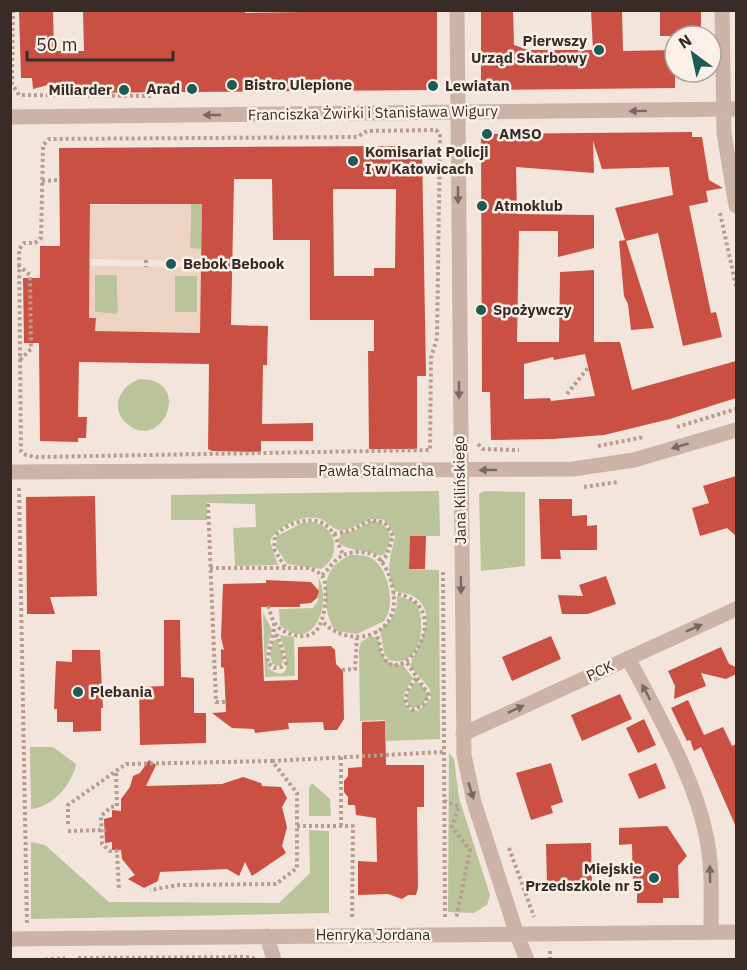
<svg xmlns="http://www.w3.org/2000/svg" width="747" height="970" viewBox="0 0 747 970" font-family="'IBM Plex Sans',sans-serif">
<style>
.green{fill:#bbc39b}
.plaza{fill:#ecd3c2;fill-rule:evenodd}
.building{fill:#ca5043;fill-rule:evenodd}
.lines{fill:none;stroke-linecap:round;stroke-linejoin:round}
.path{stroke:#b89c91;stroke-width:4;stroke-dasharray:3 3;stroke-linecap:butt}
.minor{stroke:#ccb2a7;stroke-width:15}
.oneway{fill:#7b6861}
.poi-dot{fill:#1c5b56;stroke:#faf0e8;stroke-width:2}
.labels{text-anchor:middle;stroke-width:5;stroke-linejoin:round;paint-order:stroke}
.poi-label{font-size:15px;font-weight:bold;fill:#382b28;stroke:#faf0e8;text-anchor:start}
.street-label{font-size:15px;fill:#382b28;stroke:#faf0e8}
</style>
<rect width="100%" height="100%" fill="#f3e5dc"/>
<!-- green -->
<path class="green" d="M191,204H202L201,249H190Z
M95,274L117,275L118,311L116,314L95,312Z
M175,276H197V312H175Z
M140,379C195,379 161,455 126,423C109,407 121,385 140,379Z
M439,491L440,536H410L409,569L439,570L440,739L386,741L385,720L360,721L359,650L361,642L371,636L378,639C382,657 383,664 403,665L413,678L403,695L407,709L418,711L431,698L430,689L410,666C417,647 441,612 413,596C408,593 401,593 395,591C385,570 390,558 395,537L387,522C370,512 360,528 343,530C334,531 330,524 323,520C306,512 278,525 270,541L278,565L235,566L233,528L256,527L255,504L207,503V520H171V495Z
M484,491L525,492V566L481,571L479,494Z
M372,521L379,522L389,530L390,541L385,554L381,556C368,550 346,551 338,542L341,533L354,531Z
M313,522C337,526 342,557 321,569L287,564L276,547L277,536L302,523Z
M350,555C358,555 367,555 373,559C389,571 396,606 384,621L357,634L336,631C325,621 322,583 331,570C336,563 343,559 350,555Z
M319,578C332,603 314,655 280,625L279,609L313,608L318,601Z
M397,596L416,602C427,623 422,669 389,660L384,652L380,630C392,620 398,612 397,596Z
M263,612L272,630L266,653L269,669C298,687 283,645 280,635L294,637L295,676L265,677Z
M277,639L284,658L281,665L276,666L272,663L270,654L273,641Z
M416,680L426,690L428,697L421,706L413,708L408,705L407,695Z
M30,747H53L76,764C72,785 52,807 31,809Z
M449,753L454,759L459,798L490,895L487,905L474,913L448,912Z
M312,783L330,799L331,816H309V788Z
M309,830L329,831V913L31,919V842L45,845L109,902L279,903L310,873Z"/>
<!-- plaza -->
<path class="plaza" d="M191,204L190,248L201,249V261L90,259V205Z
M89,266L201,267L200,333L95,331L96,318H89ZM95,275H117L118,311L116,314L95,312ZM175,276H197V312H175Z"/>
<!-- building -->
<path class="building" d="M19,10H53L54,51H84L83,10H245V13L437,10V85L432,90L55,93V83L33,89L32,78H21Z
M481,10H513L514,45L529,50H593L591,10H622L623,51L675,50V88L487,90L481,85Z
M701,10V36H660V12Z
M692,132V137H702L709,180L723,188L706,191L708,202L689,206L711,313L716,312L722,337L683,346L658,233L626,241L654,328L631,330L628,304L624,296L619,241L625,240L615,208L673,195L669,167L602,169L593,141L594,173L516,167L517,214L594,215V248L558,257V231H519L517,342H559L560,272L594,270V342H620L632,390L736,361V398L670,419L604,435L553,439L491,440L490,392H482L481,134ZM585,354L595,396L551,401L550,398L524,399V364L553,357L554,360Z
M396,146V148H422L426,376H417V449H369L368,351H374V320H310V240H273L272,179H234L231,325L268,326L267,365H263L262,424L313,423V441H261V452L212,451L208,449L209,364L79,362L78,417H87L86,438H78V442L40,441L39,343H24L23,278H40V246H60L59,148ZM333,189H396L395,268H374V276H334ZM90,204H202L200,333L95,331L96,318H89Z
M736,476V536L727,528L700,536L692,508L709,503L703,486Z
M95,496L97,596L50,597L55,614H27L26,497Z
M539,499H572V516L587,515V526L597,525V550H560L561,559H541Z
M410,536H426L425,569H409Z
M606,576L616,604L588,614H562L558,595L583,596L579,585Z
M266,580L311,582L319,591L317,598L311,603L300,604V607H261L264,681L298,680V647L331,646L335,650L336,664L343,671L344,719L337,730H324L323,722L288,723L289,729L255,733L254,729L232,728L212,713L226,712L224,668L221,667V649L224,650L221,637L223,584L266,583Z
M164,620H180L181,677L194,678V713H206V743L140,745L139,687L164,686Z
M551,636L561,659L512,681L502,657Z
M721,647L729,664L736,667V674L726,679L701,673L706,686L674,699L675,686L668,671Z
M72,650H100L103,708H101V731L73,732V722H57V709H54L56,661L72,662Z
M620,694L632,719L582,741L571,715Z
M688,700L704,735L723,727L732,746L736,744V827L701,747L694,751L690,740L687,741L671,708Z
M644,719L656,745L638,753L626,728Z
M385,721L386,765H424V807H417L418,888L416,895H408L402,899L388,894L358,895V861L377,862L376,818L356,815L355,805H348V797L344,792V781L348,776V768L362,767V722Z
M149,760L156,765L146,786L222,784L243,777L261,783L262,786L281,787L287,798L282,807L287,827L282,846L286,853L252,876L245,862L239,876L227,869L160,872L158,881L144,888L128,879L135,875L122,859L121,850H112V842L105,843L104,819L112,817V810L121,811V799L130,787L133,776L140,773Z
M551,763L563,802L551,806L553,813L531,820L516,773Z
M656,763L666,788L639,799L628,774Z
M667,826L687,856L678,866L679,898H663V903H637V889H633L632,844L619,845V828Z
M591,843L592,884L547,885L546,844Z"/>
<g class="lines">
<!-- path -->
<path class="path" d="M13,10L12,84L19,95L154,96
M436,130L440,134L437,338L431,358L430,450L36,457L26,455L21,451L19,249L24,243H35L41,238L43,145L49,139L357,137L367,131Z
M42,181L59,180
M720,213L736,286
M146,260V267
M18,265L30,275L31,349L20,360
M567,394L588,368
M677,427L736,409
M478,444L483,449L519,450
M598,446L644,437
M584,487L618,482
M19,488L27,924
M208,504L216,702H225
M334,534L352,530L371,520L385,523L393,536L387,555L381,562
M285,567L274,549L275,536C286,522 317,513 330,529C336,535 338,546 343,554
M210,568H309C316,571 324,574 325,583C327,595 325,623 315,632C306,640 285,635 277,626C272,621 270,611 268,605
M443,572L445,919
M322,575C329,569 336,557 346,554C355,551 369,551 377,557C390,567 398,599 392,614C380,644 340,642 322,621
M274,623C275,637 267,649 268,663L274,668L281,667L286,663L278,636L274,635
M375,631C379,638 380,651 384,658C404,690 460,604 393,593
M407,663L429,695L423,705L412,710C399,700 409,688 416,678
M342,670L355,669L357,638
M341,757V826
M272,761L443,752
M116,773L117,806L111,807L101,816L102,844L110,851H117L119,891
M444,801L459,806L452,827L470,850L456,919
M68,824V805L126,764L272,761L297,793V868L276,884L179,885L150,890
M297,826H353L352,920
M68,831L106,830
M509,848L534,917
M550,951V960
M78,958L251,957L256,960
M39,960L65,958"/>
<!-- minor -->
<path class="minor" d="M457,10L464,755L474,802L517,935L527,960
M722,10L724,133L736,206
M10,117L736,109
M10,472L573,469L634,460L736,430
M628,658C656,711 694,776 706,835C713,866 711,900 711,932
M463,734L736,609
M267,936L274,960
M10,939L736,932"/>
</g>
<!-- one-way arrows -->
<defs><path id="oneway-solid" d="M-6-.8H1V-3.2L6.5 0L1 3.2V.8H-6Z" transform="scale(1.5)"/></defs>
<g class="oneway">
<use href="#oneway-solid" transform="translate(638 111) rotate(179)"/>
<use href="#oneway-solid" transform="translate(212 115) rotate(180)"/>
<use href="#oneway-solid" transform="translate(458 195) rotate(90)"/>
<use href="#oneway-solid" transform="translate(459 390) rotate(90)"/>
<use href="#oneway-solid" transform="translate(680 446) rotate(164)"/>
<use href="#oneway-solid" transform="translate(488 470) rotate(179)"/>
<use href="#oneway-solid" transform="translate(461 585) rotate(89)"/>
<use href="#oneway-solid" transform="translate(694 628) rotate(-24)"/>
<use href="#oneway-solid" transform="translate(646 692) rotate(-118)"/>
<use href="#oneway-solid" transform="translate(516 709) rotate(-25)"/>
<use href="#oneway-solid" transform="translate(471 791) rotate(73)"/>
<use href="#oneway-solid" transform="translate(710 874) rotate(-91)"/>
</g>
<!-- markers -->
<g class="poi-dot">
<circle cx="599" cy="50" r="6"/>
<circle cx="232" cy="85" r="6"/>
<circle cx="433" cy="86" r="6"/>
<circle cx="192" cy="89" r="6"/>
<circle cx="124" cy="90" r="6"/>
<circle cx="487" cy="134" r="6"/>
<circle cx="353" cy="161" r="6"/>
<circle cx="482" cy="206" r="6"/>
<circle cx="171" cy="264" r="6"/>
<circle cx="481" cy="310" r="6"/>
<circle cx="78" cy="692" r="6"/>
<circle cx="654" cy="878" r="6"/>
</g>
<g class="labels">
<!-- poi labels -->
<g class="poi-label">
<text x="587" y="46" text-anchor="end">Pierwszy<tspan x="587" dy="17">Urząd Skarbowy</tspan></text>
<text x="244" y="90">Bistro Ulepione</text>
<text x="445" y="91">Lewiatan</text>
<text x="180" y="94" text-anchor="end">Arad</text>
<text x="112" y="95" text-anchor="end">Miliarder</text>
<text x="499" y="139">AMSO</text>
<text x="365" y="157">Komisariat Policji<tspan x="365" dy="17">I w Katowicach</tspan></text>
<text x="494" y="211">Atmoklub</text>
<text x="183" y="269">Bebok Bebook</text>
<text x="493" y="315">Spożywczy</text>
<text x="90" y="697">Plebania</text>
<text x="642" y="874" text-anchor="end">Miejskie<tspan x="642" dy="17">Przedszkole nr 5</tspan></text>
</g>
<!-- street labels -->
<g class="street-label">
<text transform="translate(373 113) rotate(-1)" y="5">Franciszka Żwirki i Stanisława Wigury</text>
<text x="376" y="476">Pawła Stalmacha</text>
<text transform="translate(460 490) rotate(-91)" y="5">Jana Kilińskiego</text>
<text transform="translate(600 671) rotate(-25)" y="5">PCK</text>
<text x="373" y="940">Henryka Jordana</text>
</g>
</g>
<!-- border -->
<rect width="747" height="970" fill="none" stroke="#382b28" stroke-width="24"/>
<!-- north arrow -->
<g transform="translate(693 54) rotate(327)"><circle r="28" fill="#faf0e8" stroke="#aca19b" stroke-width="1.5"/>
<path d="M0-4.5L10 22L0 15L-10 22Z" fill="#1c5b56"/>
<text y="-9" font-size="16" font-weight="bold" text-anchor="middle" fill="#382b28">N</text>
</g>
<!-- scale -->
<path d="M27 51v9h146v-9" fill="none" stroke="#382b28" stroke-width="3"/>
<text x="36" y="51" font-size="18" fill="#382b28" stroke="#faf0e8" stroke-width="4.5" paint-order="stroke">50 m</text>
</svg>
